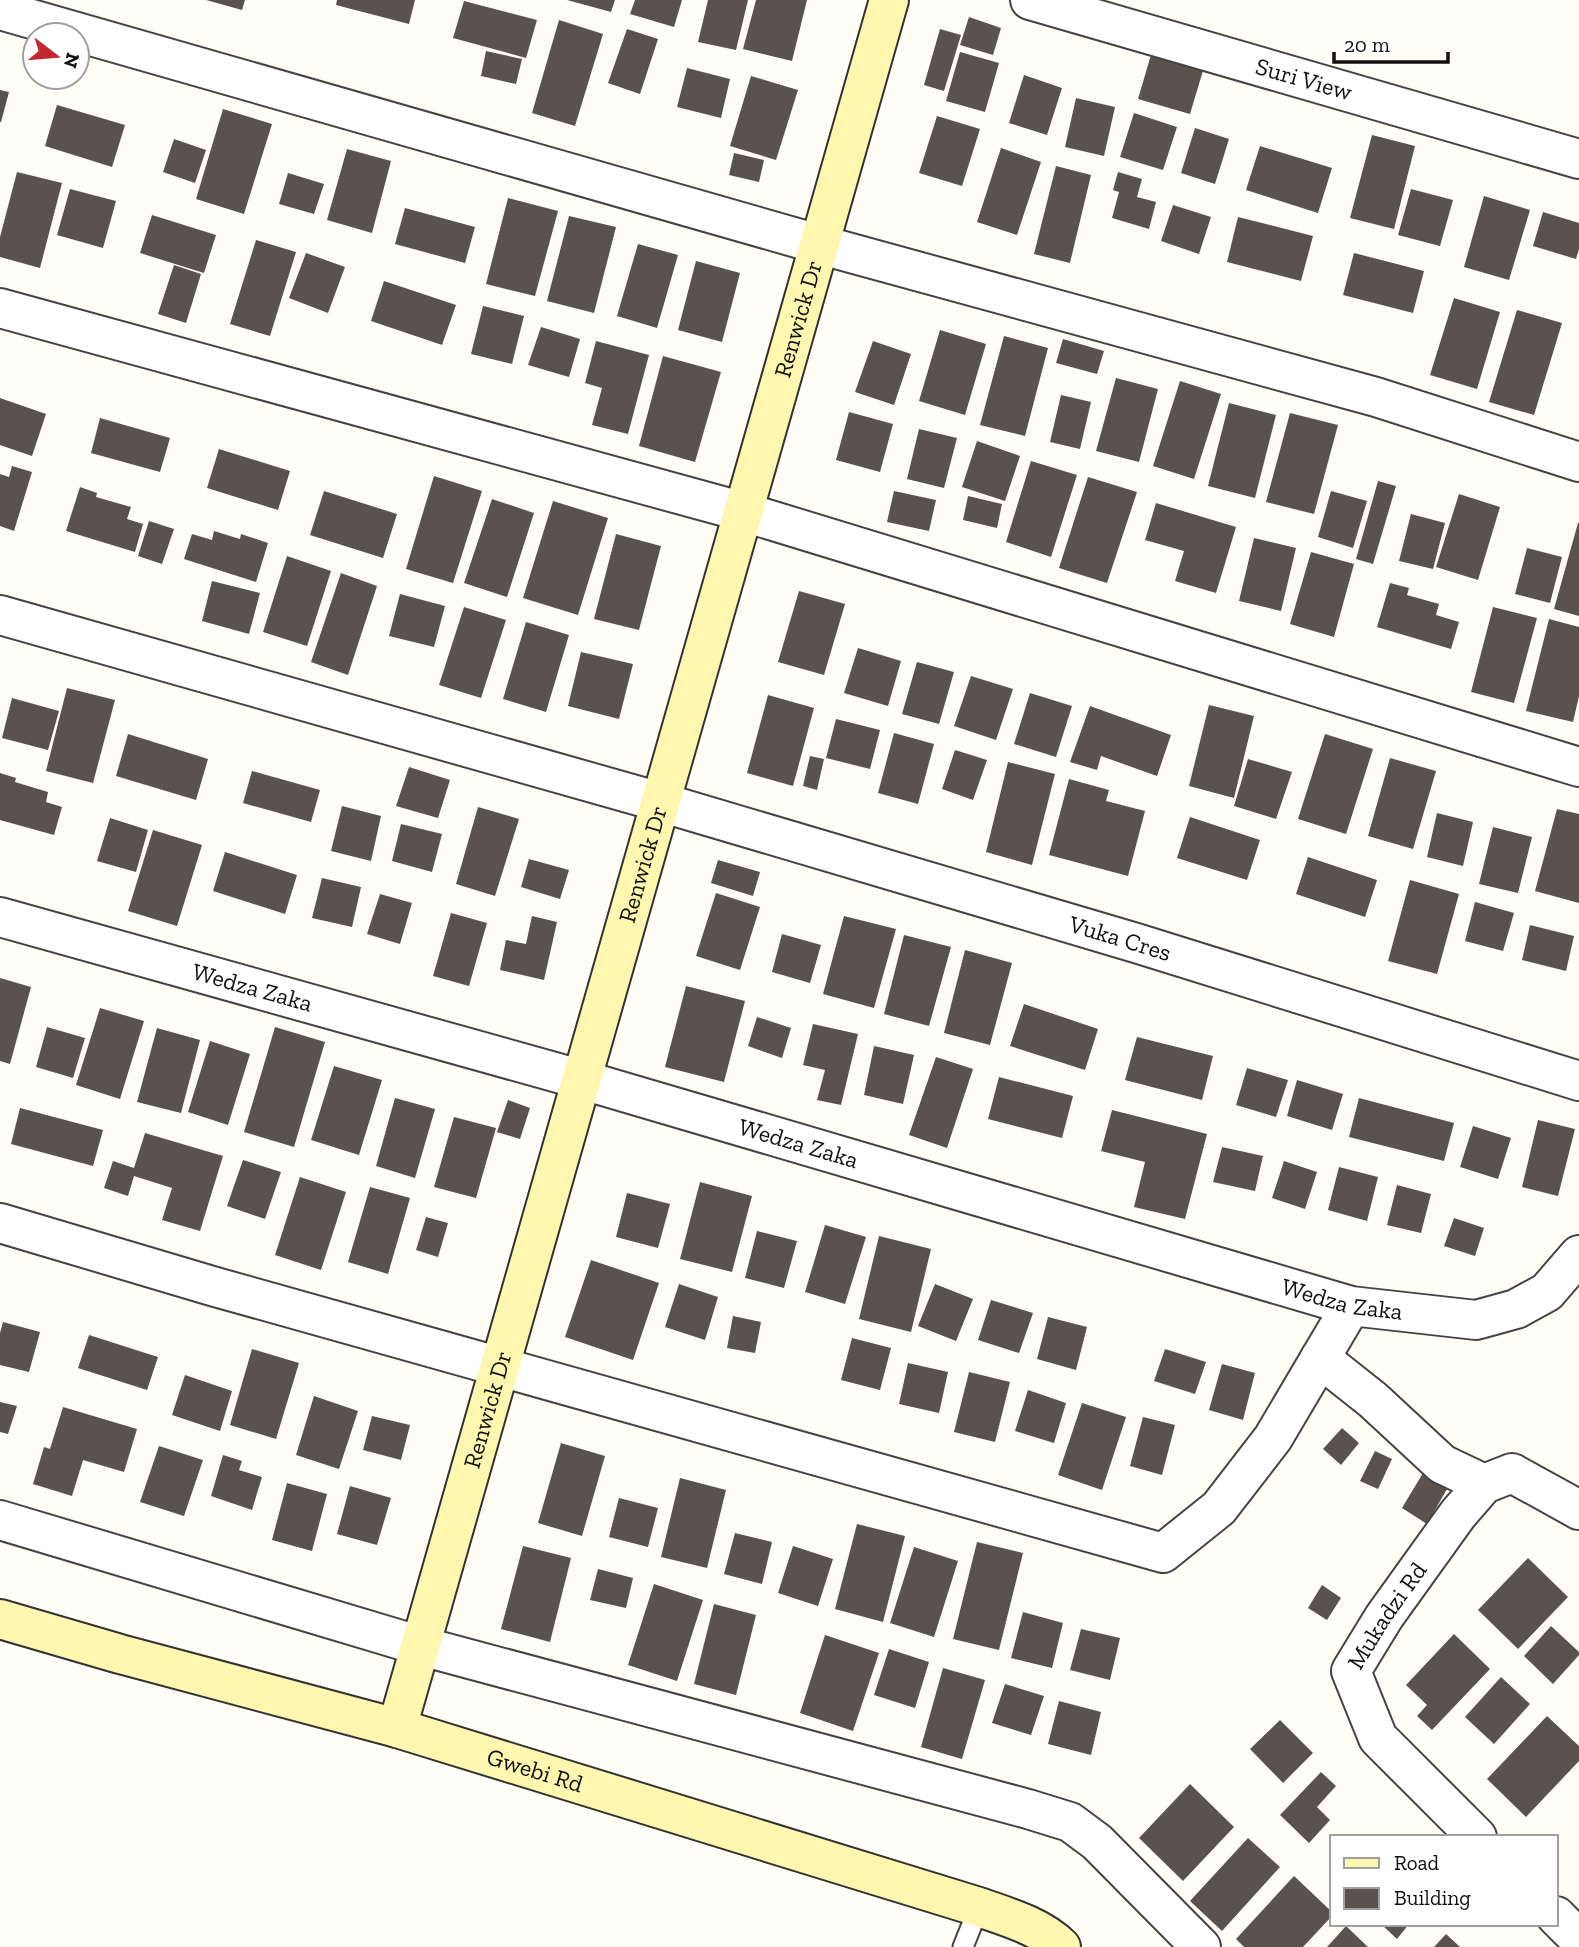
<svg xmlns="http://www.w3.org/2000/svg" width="1579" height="1947" viewBox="0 0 1579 1947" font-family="'Zilla Slab',serif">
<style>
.building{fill:#5a524d}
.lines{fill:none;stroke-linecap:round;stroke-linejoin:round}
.lane-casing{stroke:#444;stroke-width:23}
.street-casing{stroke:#444;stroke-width:42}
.secondary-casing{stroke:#333;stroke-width:42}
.lane{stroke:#fff;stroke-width:19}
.street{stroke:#fff;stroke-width:38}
.secondary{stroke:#fff6b0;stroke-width:38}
.labels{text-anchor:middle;stroke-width:7;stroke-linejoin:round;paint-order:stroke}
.street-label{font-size:24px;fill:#111;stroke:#fff}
</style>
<rect width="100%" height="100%" fill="#fffdf5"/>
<!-- building -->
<path class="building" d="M206,0H245L242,10Z
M337,0H415L409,24L336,5Z
M567,0H615L611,12Z
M635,0H682L674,27L630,14Z
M708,0H748L736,50L698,42Z
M756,0H807L792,61L743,49Z
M464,1L537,20L526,58L453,38Z
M969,17L1001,28L993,55L960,45Z
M559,20L603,34L575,126L532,113Z
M627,29L658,39L640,94L608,83Z
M940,29L961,35L944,91L924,85Z
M1153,48L1205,64L1190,114L1138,99Z
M486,51L522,59L516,84L481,76Z
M960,52L999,63L985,112L946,101Z
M687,68L730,79L721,118L677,107Z
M1024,75L1062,88L1047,135L1009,123Z
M751,76L798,90L776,160L730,146Z
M0,90L9,92L1,122H0Z
M1076,98L1115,107L1104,156L1065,147Z
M57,105L125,125L112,167L45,146Z
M223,109L272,124L244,214L196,199Z
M1134,113L1177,127L1163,170L1120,157Z
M937,116L980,129L962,186L919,173Z
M1195,128L1229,139L1215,184L1181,173Z
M1372,135L1415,146L1394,229L1350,218Z
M174,139L206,150L195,183L163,172Z
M1260,146L1332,168L1318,213L1246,190Z
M1001,148L1041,162L1017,235L977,222Z
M347,149L391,161L372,233L327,220Z
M734,153L764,160L759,182L729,175Z
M1056,166L1091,175L1070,263L1034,254Z
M17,172L62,183L40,268L0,257V237Z
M1118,172L1142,179L1137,197L1156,202L1149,229L1112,218L1119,192L1113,190Z
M288,173L324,184L314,214L279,204Z
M70,189L116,201L103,248L57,235Z
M1411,189L1453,200L1440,246L1398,235Z
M1484,196L1530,210L1509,280L1464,267Z
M508,198L558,211L535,296L486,284Z
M1173,205L1211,217L1199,254L1161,241Z
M405,208L475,227L465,263L395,244Z
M1543,212L1579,223V249L1576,259L1533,246Z
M152,215L216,235L204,273L140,253Z
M569,216L616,227L594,313L547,301Z
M1238,217L1313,236L1301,281L1227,262Z
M256,240L296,252L270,336L230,324Z
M638,244L678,255L657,328L617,316Z
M306,253L345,267L328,313L289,298Z
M1354,253L1424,271L1413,313L1343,295Z
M696,261L740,273L722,342L678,330Z
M174,265L201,274L186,323L158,314Z
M384,281L456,305L442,345L371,321Z
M1454,298L1500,312L1477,389L1430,375Z
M483,306L524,316L512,364L471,354Z
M1517,310L1562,323L1534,415L1489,402Z
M541,327L580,339L569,377L528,365Z
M940,330L986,344L965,415L919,401Z
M1004,336L1048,348L1025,436L980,425Z
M1063,339L1104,351L1097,374L1056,363Z
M596,341L649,355L628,434L592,425L602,388L585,383Z
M873,341L911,354L894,405L855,392Z
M663,356L721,372L695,462L639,446Z
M1116,378L1158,389L1139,462L1096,451Z
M1180,381L1221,394L1194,479L1153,466Z
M1061,395L1091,402L1080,449L1050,442Z
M0,398L46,414L32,456L0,445Z
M1229,403L1276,415L1255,498L1208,486Z
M849,412L893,424L880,472L836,460Z
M1290,413L1338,425L1314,514L1266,502Z
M100,418L170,438L160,472L91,453Z
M919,429L957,438L944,488L907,479Z
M977,441L1020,456L1005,501L962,487Z
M219,449L290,471L278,510L207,488Z
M1031,461L1077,475L1051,557L1006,542Z
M12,466L32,472L14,531L0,526V474L9,477Z
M434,476L482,491L453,583L406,569Z
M1088,477L1137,492L1107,583L1059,568Z
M1378,481L1396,486L1373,564L1356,559Z
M80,487L97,493L96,497L131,507L127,519L143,524L135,552L66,531Z
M324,491L397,514L383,558L310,535Z
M894,491L936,500L929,531L887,522Z
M1331,491L1367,501L1353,548L1318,537Z
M1459,494L1500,507L1478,580L1436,567Z
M968,496L1002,504L997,528L963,520Z
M492,499L534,513L507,597L464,583Z
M553,501L608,518L578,615L523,598Z
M1156,503L1236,527L1216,593L1175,581L1184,551L1145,540Z
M1411,514L1445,523L1433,569L1399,561Z
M149,521L174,529L162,564L138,556Z
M1578,523H1579V616L1554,609Z
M214,531L240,539L241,534L268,543L256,582L184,559L192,534L212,540Z
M616,534L661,546L639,630L594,619Z
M1254,538L1296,548L1281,611L1239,601Z
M1527,548L1562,557L1550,603L1515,594Z
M1311,552L1354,564L1334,637L1290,624Z
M287,556L331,571L307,646L263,632Z
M341,573L377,586L348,675L311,662Z
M212,581L260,593L249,634L202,621Z
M1390,583L1409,588L1407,595L1439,604L1436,615L1459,622L1451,649L1377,627Z
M799,591L845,604L824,675L778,662Z
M400,594L445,606L434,647L389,636Z
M464,607L506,620L481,698L439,685Z
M1493,607L1537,618L1514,703L1471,692Z
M1549,619L1579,627V696L1573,722L1526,711Z
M526,622L569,635L546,712L503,699Z
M858,648L901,661L888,706L844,693Z
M581,652L633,664L619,719L568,706Z
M917,662L954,672L939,724L902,714Z
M971,676L1013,689L996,740L954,726Z
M67,688L115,700L93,783L46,771Z
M1030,693L1072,706L1056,757L1014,744Z
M768,695L814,708L793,786L747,773Z
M12,698L59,711L48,750L2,738Z
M1209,705L1254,716L1234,798L1189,786Z
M1090,706L1171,735L1157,776L1101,756L1097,770L1070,762Z
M836,719L880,730L870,769L826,758Z
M894,733L934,744L918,804L878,793Z
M128,734L208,759L196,800L116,776Z
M1325,734L1373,749L1346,834L1298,819Z
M955,750L987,760L973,800L942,789Z
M810,756L824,759L817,790L803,786Z
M1390,758L1436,771L1413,849L1368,836Z
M1248,759L1292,772L1276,819L1234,806Z
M1008,762L1055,774L1032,865L986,852Z
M409,767L450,780L438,818L396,806Z
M252,771L320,790L311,822L243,803Z
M0,773L16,778L15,782L48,792L46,802L62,807L54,835L0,820Z
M1069,779L1109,790L1106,801L1145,811L1128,876L1049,855Z
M342,806L381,816L371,861L331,851Z
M478,807L519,819L495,896L456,884Z
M1557,809L1579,814V903L1535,891Z
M1437,813L1473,822L1463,866L1427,857Z
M1190,817L1260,840L1247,880L1177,858Z
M110,818L148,830L136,872L97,861Z
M401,824L442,834L432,872L392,861Z
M1493,827L1532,837L1518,893L1479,884Z
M153,830L202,845L177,926L128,911Z
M225,852L297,875L285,914L213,891Z
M1308,857L1377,880L1365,917L1296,894Z
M529,859L569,870L560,899L521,887Z
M718,860L760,872L753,896L711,883Z
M322,878L361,887L352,927L312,918Z
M1410,880L1459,894L1437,974L1388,961Z
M716,893L760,907L740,970L696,956Z
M380,894L412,903L400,944L367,934Z
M1475,902L1514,913L1503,951L1465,941Z
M451,913L487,923L469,986L433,976Z
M532,916L557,922L544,980L500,970L506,940L526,944Z
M844,916L896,929L874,1008L823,994Z
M1530,925L1574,936L1566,971L1522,960Z
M782,934L821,945L810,983L772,972Z
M904,935L951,947L929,1026L884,1014Z
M965,950L1012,963L990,1045L944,1033Z
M0,978L31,987L10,1064L0,1061Z
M686,986L745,1001L724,1082L665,1067Z
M1024,1004L1098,1029L1085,1070L1010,1046Z
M100,1008L144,1021L120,1099L76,1085Z
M757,1017L791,1028L782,1058L748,1046Z
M813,1024L858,1034L841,1105L817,1100L825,1070L803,1065Z
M47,1027L85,1038L73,1078L36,1067Z
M275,1027L325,1042L294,1147L244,1132Z
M157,1028L200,1040L181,1113L137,1102Z
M1137,1037L1213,1056L1202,1100L1125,1080Z
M210,1041L250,1054L228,1125L188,1112Z
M874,1046L914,1055L903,1104L864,1095Z
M936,1057L973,1069L947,1148L909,1135Z
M334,1066L382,1080L359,1155L311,1140Z
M1247,1068L1288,1080L1276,1117L1236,1105Z
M999,1077L1073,1096L1062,1138L988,1119Z
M1297,1080L1343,1094L1332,1130L1287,1116Z
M395,1098L435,1109L415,1178L376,1166Z
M1359,1098L1454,1123L1444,1161L1349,1137Z
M508,1100L530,1108L520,1139L497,1132Z
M20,1108L103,1130L93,1166L11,1144Z
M1112,1110L1207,1134L1185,1219L1134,1207L1145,1162L1101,1151Z
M454,1117L496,1128L476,1198L434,1187Z
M1538,1120L1575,1129L1558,1196L1522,1187Z
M1473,1126L1511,1138L1498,1179L1460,1167Z
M145,1133L223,1156L200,1231L162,1220L172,1188L134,1176L128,1196L104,1188L113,1161L134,1168Z
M1222,1147L1263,1156L1255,1191L1213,1182Z
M243,1160L281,1172L265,1219L227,1206Z
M1284,1161L1317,1172L1305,1209L1272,1198Z
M1339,1167L1378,1177L1367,1221L1328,1210Z
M300,1177L346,1192L321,1270L275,1255Z
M700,1182L752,1196L732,1272L680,1259Z
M1397,1185L1431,1194L1421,1233L1387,1225Z
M370,1187L410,1198L388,1274L348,1262Z
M627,1193L670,1204L658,1248L616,1237Z
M426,1217L448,1223L438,1257L416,1250Z
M1454,1218L1484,1228L1475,1256L1444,1246Z
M825,1225L866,1237L845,1304L805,1292Z
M757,1231L797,1241L784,1288L745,1278Z
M879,1236L931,1249L911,1332L859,1319Z
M591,1260L659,1283L633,1360L565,1337Z
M679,1284L718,1297L705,1340L665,1327Z
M935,1284L973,1299L956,1341L918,1326Z
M991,1300L1033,1313L1019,1353L978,1340Z
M733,1316L761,1322L755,1353L727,1348Z
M1048,1317L1087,1327L1076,1370L1037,1359Z
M3,1322L40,1332L29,1372L0,1365V1333Z
M89,1335L158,1357L147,1390L78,1368Z
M852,1338L891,1348L880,1390L841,1380Z
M252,1349L299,1363L276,1439L230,1425Z
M1165,1349L1206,1362L1195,1394L1154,1381Z
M908,1363L948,1372L939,1413L899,1404Z
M1222,1364L1255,1373L1243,1420L1209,1410Z
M969,1372L1010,1382L995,1442L954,1432Z
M185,1375L232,1391L220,1431L172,1415Z
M1028,1390L1066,1403L1054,1443L1015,1431Z
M314,1396L358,1411L339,1469L296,1455Z
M0,1402L17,1406L8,1434L0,1432Z
M1082,1403L1126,1417L1102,1490L1058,1475Z
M63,1407L137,1429L124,1472L83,1460L72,1496L33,1484L44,1447L50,1449Z
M372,1416L410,1425L401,1460L363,1450Z
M1143,1417L1175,1425L1162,1475L1130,1466Z
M1342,1428L1359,1443L1341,1465L1323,1449Z
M561,1443L605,1456L582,1536L538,1523Z
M159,1446L203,1460L184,1516L140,1502Z
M1375,1451L1392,1459L1378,1489L1360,1481Z
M223,1455L242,1461L239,1470L262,1477L252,1510L211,1496Z
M1426,1468L1451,1482L1427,1524L1402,1508Z
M680,1478L726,1490L707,1568L661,1557Z
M287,1483L327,1494L312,1551L272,1540Z
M350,1486L391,1498L377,1545L337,1534Z
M619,1498L658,1508L648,1547L609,1537Z
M857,1524L905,1536L883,1622L835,1609Z
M735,1533L772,1542L762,1584L724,1574Z
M977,1542L1023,1553L999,1650L953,1639Z
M523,1546L571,1558L550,1642L501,1629Z
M793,1546L833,1559L818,1606L778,1593Z
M914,1547L958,1561L934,1637L890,1623Z
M1528,1558L1568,1597L1518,1649L1478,1610Z
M598,1569L633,1578L626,1608L590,1600Z
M654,1584L703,1600L677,1681L628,1665Z
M1322,1585L1341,1598L1327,1620L1308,1608Z
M714,1604L756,1615L736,1695L694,1684Z
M1023,1612L1063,1623L1052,1668L1011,1658Z
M1551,1626L1579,1652V1655L1553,1684L1524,1656Z
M1081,1629L1120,1638L1110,1680L1070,1670Z
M1454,1634L1490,1669L1432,1730L1417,1716L1427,1705L1406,1685Z
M825,1635L879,1653L853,1731L800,1713Z
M889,1649L929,1662L915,1708L874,1695Z
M943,1668L985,1680L962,1759L921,1747Z
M1501,1677L1530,1704L1494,1744L1465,1717Z
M1005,1684L1044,1696L1031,1735L992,1723Z
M1059,1701L1101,1712L1091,1755L1048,1744Z
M1547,1716L1579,1746V1761L1526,1817L1487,1779Z
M1280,1720L1313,1753L1283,1783L1250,1749Z
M1321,1772L1336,1786L1317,1807L1330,1820L1309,1843L1280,1815Z
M1190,1784L1234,1827L1183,1881L1139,1838Z
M1248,1838L1280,1867L1222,1931L1190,1901Z
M1294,1876L1332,1912V1916L1303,1947H1244L1236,1939Z
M1381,1924H1409L1397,1939Z
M1346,1926L1368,1947H1327Z
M1446,1934L1460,1947H1434Z"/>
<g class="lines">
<!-- lane casing -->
<g class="lane-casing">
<path id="lane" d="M963,1947L979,1907"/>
</g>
<!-- street casing -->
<g class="street-casing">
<g id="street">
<path id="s1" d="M1030,0L1579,159"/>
<path d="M0,10L818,244L1376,397L1579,462"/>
<path d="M0,308L744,512L1579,767"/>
<path id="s2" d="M0,615L660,802L1136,943L1579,1081"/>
<path id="s3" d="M0,917L583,1080L1351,1306L1476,1320L1516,1309L1547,1292L1579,1255"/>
<path d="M0,1223L212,1286L1163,1553L1219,1508L1273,1438L1351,1306"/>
<path d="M1320,1358L1373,1400L1442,1464L1484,1484"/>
<path d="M0,1520L421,1646L1028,1809L1070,1822L1097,1842L1201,1947"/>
<path id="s4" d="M1477,1837L1378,1738L1351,1671L1384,1617L1458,1514L1484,1484L1512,1473L1579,1510"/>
<path d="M1556,1916L1579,1939"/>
</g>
</g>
<!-- secondary casing -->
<g class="secondary-casing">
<g id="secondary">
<path id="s5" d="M0,1619L120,1654L397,1728L979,1907C1007,1917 1040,1926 1061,1947"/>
<path id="s6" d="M397,1728L889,0"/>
</g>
</g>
<!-- lane -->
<use href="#lane" class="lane"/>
<!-- street -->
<use href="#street" class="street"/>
<!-- secondary -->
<use href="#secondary" class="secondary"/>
</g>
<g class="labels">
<!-- street labels -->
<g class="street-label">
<text dy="8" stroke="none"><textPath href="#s1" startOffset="285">Suri View</textPath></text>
<text dy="8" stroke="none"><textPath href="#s6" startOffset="1465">Renwick Dr</textPath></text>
<text dy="8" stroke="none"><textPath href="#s6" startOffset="898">Renwick Dr</textPath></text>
<text dy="8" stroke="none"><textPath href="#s2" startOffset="1166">Vuka Cres</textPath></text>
<text dy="8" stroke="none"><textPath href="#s3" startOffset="262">Wedza Zaka</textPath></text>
<text dy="8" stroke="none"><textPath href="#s3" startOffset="830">Wedza Zaka</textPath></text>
<text dy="8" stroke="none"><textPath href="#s3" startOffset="1396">Wedza Zaka</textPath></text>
<text dy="8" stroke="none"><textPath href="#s6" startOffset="331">Renwick Dr</textPath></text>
<text dy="8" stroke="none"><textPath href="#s4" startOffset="278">Mukadzi Rd</textPath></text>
<text dy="8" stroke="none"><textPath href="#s5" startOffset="556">Gwebi Rd</textPath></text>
</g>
</g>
<!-- legend -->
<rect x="1330" y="1835" width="228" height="91" fill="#ffffff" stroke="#a0a0a0" stroke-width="2"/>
<rect x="1344" y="1858" width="35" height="10" fill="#fff6b0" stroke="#a0a0a0" stroke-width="2"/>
<text x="1394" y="1870" font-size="21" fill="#111111">Road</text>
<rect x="1344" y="1888" width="35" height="21" fill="#5a524d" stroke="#a0a0a0" stroke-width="2"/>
<text x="1394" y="1905" font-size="21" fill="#111111">Building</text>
<!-- north arrow -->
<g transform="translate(56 56) rotate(106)"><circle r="33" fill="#ffffff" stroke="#a0a0a0" stroke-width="2"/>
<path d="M0-5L12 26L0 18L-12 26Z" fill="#c4262e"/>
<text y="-10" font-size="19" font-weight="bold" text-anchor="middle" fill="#111111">N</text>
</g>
<!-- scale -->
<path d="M1334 52v10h114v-10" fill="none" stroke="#111111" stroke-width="3.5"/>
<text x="1344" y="52" font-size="21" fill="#111111" stroke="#ffffff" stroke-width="5" paint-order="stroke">20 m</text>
</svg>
